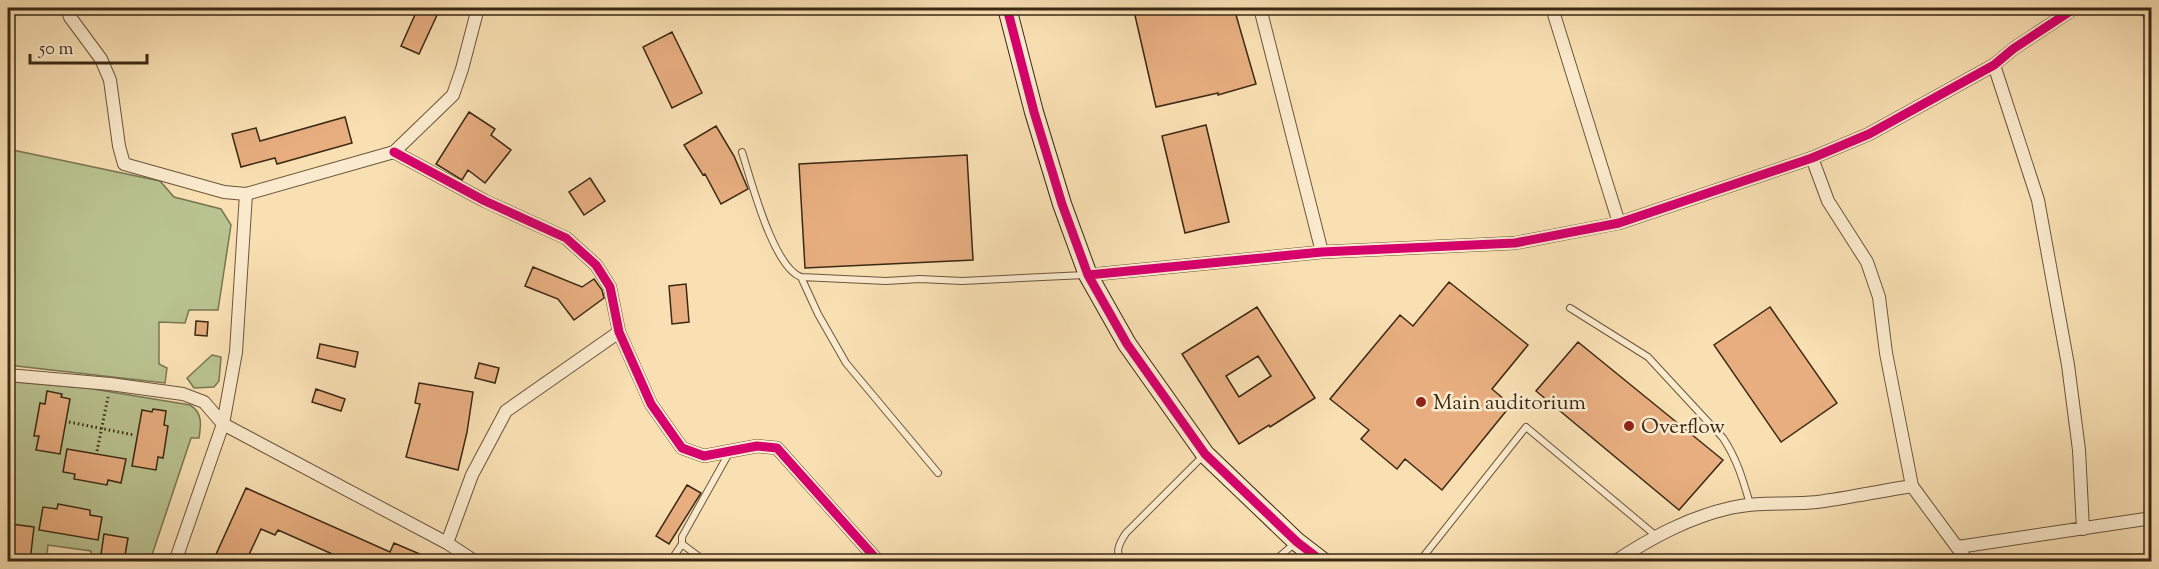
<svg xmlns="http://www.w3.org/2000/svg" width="2159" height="569" viewBox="0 0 2159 569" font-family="'Sorts Mill Goudy',serif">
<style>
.green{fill:#b9c390;stroke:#7a7652;stroke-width:1.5}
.building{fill:#e8ae80;stroke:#3b2814;stroke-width:1.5;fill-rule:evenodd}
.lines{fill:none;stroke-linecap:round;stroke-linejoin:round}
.lane-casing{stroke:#6a563c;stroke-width:8}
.street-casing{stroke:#6a563c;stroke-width:14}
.secondary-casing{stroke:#3b2814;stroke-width:20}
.path{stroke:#3b2814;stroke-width:3;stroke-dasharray:1.5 3;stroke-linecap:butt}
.lane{stroke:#fbebce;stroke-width:6}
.street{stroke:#fbebce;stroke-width:12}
.secondary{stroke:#fbebce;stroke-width:18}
.cycleway-casing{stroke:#fbebce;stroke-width:13}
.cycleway{stroke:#d6006c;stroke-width:9}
.poi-dot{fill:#8f2418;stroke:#fbebce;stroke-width:2}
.labels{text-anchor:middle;stroke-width:5;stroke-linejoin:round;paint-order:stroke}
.poi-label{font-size:21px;fill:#3b2814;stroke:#fbebce;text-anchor:start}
</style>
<rect width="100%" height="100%" fill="#f9e0b3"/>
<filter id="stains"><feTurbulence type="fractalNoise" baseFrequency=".00333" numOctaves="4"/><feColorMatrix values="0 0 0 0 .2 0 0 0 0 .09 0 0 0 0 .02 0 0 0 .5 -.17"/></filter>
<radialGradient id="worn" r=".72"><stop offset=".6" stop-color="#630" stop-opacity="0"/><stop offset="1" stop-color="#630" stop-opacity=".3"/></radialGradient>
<!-- green -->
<path class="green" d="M8,149L160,181L174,197L221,209L231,225L218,310H189L185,323L159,322V364L167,368L165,383L8,365Z
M212,355L221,357L219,381L214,387L194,388L187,378Z
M15,382L87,388L190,405C203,413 201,425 199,438H191L150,561H90L91,551L48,545L46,561L8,562V389Z"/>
<!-- building -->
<path class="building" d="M418,8H426L438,13L419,54L401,46Z
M1149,8H1234L1256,84L1218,95V93L1156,107L1134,11Z
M672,32L702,93L672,108L643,47Z
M469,112L495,129L491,135L511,150L485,183L468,170L462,180L436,164Z
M345,117L352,143L277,164L275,158L241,167L232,134L256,128L260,141Z
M1206,125L1229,222L1185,233L1162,136Z
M716,126L734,156L748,189L721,204L705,174L703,175L684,145Z
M967,155L973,260L805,268L799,164Z
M590,178L605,201L584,215L569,192Z
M533,267L582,287L594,279L602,290L604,298L574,320L558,299L525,286Z
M1449,282L1528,345L1492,389L1511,405L1442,490L1405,459L1397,469L1361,439L1369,430L1330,399L1400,315L1413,326Z
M686,284L689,322L672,324L669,286Z
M1257,307L1315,398L1270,427L1269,425L1239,444L1182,354ZM1258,356L1271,376L1239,397L1226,376Z
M1770,307L1837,403L1781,442L1714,345Z
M196,321L208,322L207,336L195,335Z
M1578,342L1723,460L1679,510L1536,391Z
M320,344L358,352L355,367L317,358Z
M479,363L499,368L495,383L475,378Z
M419,383L473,392L467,432L458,470L406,457L420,404L415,403Z
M316,389L345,399L341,411L312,402Z
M47,391L62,394L61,397L70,399L60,454L36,450L39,436H34L40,403L45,404Z
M153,409L166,411L164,425L168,426L163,458L158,457L156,470L132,466L142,410L152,412Z
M67,449L126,459L121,483L108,480L107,485L74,479L75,474L63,472Z
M687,485L701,493L669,544L656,536Z
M246,488L390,552L394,543L436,561H348L278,530L275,535L261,529L246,561H213Z
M58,504L90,510V515L102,517L98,540L39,530L43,507L57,509Z
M11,524L34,527L30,561H8V536Z
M104,534L128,538L124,561H100Z"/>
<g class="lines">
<!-- lane casing -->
<g class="lane-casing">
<path id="lane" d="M742,152C751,180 773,267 801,277L886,281L920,279L962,281L1085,275
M801,277L818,314L846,363L938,473
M1570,308L1648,357L1723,438C1737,459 1743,480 1750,504
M670,562L682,544
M706,562L682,544V537L729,453
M1122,562C1114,552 1120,542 1126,533L1203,456
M1273,562L1294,544
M1419,562L1526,427L1655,535"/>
</g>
<!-- street casing -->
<g class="street-casing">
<path id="street" d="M67,8L70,17L101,59L110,80L119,146L124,164L224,192L246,194L394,152L453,95L462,69L478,8
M1260,8L1322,252
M1552,8L1619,223
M2147,8L2152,22
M1994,65L2038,200L2068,365L2079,450L2083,529
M394,152L485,201L566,238L596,265L610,287L619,332L651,404L682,448L704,456L757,446L777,448L879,562
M1812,158L1828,201L1867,262L1879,297L1886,353L1912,486L1968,562
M1088,275L1322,252L1515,243L1619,223L1812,158L1869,134L1994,65L2013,49L2075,8
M8,375L110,384L183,394L204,402L223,424L447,543L476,562
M447,543L472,475L506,411L619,332
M1958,547L2152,518
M175,562L223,424L236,352L246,194
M1614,562C1651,538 1687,518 1730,508C1758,501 1788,505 1817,502C1848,498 1880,491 1912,486"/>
</g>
<!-- secondary casing -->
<g class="secondary-casing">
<path id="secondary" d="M1007,8L1034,112L1062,204L1088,275L1127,344L1205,454L1297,542L1323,562"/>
</g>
<!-- path -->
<path class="path" d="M69,422L134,435
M97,451L108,397"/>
<!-- lane -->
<use href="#lane" class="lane"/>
<!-- street -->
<use href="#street" class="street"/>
<!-- secondary -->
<use href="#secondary" class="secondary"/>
<!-- cycleway casing -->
<g class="cycleway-casing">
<path id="cycleway" d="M1007,8L1034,112L1062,204L1088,275L1127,344L1205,454L1297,542L1323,562
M394,152L485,201L566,238L596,265L610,287L619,332L651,404L682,448L704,456L757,446L777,448L879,562
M1088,275L1322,252L1515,243L1619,223L1812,158L1869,134L1994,65L2013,49L2075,8"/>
</g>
<!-- cycleway -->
<use href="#cycleway" class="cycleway"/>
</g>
<!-- markers -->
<g class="poi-dot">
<circle cx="1421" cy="402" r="6"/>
<circle cx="1629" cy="426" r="6"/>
</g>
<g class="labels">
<!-- poi labels -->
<g class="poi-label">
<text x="1433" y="409">Main auditorium</text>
<text x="1641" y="433">Overflow</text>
</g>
</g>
<!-- margin -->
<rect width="2159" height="569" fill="none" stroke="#f9e0b3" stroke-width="30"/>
<rect x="9" y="9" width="2141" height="551" fill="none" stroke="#3b2814" stroke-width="3"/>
<rect x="15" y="15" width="2129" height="539" fill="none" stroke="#3b2814" stroke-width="1.5"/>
<!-- scale -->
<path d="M30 54v9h117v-9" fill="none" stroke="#3b2814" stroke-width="3"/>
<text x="39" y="54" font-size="18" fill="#3b2814" stroke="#fbebce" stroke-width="4.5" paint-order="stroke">50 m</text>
<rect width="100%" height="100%" filter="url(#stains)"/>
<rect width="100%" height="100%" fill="url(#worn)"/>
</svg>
